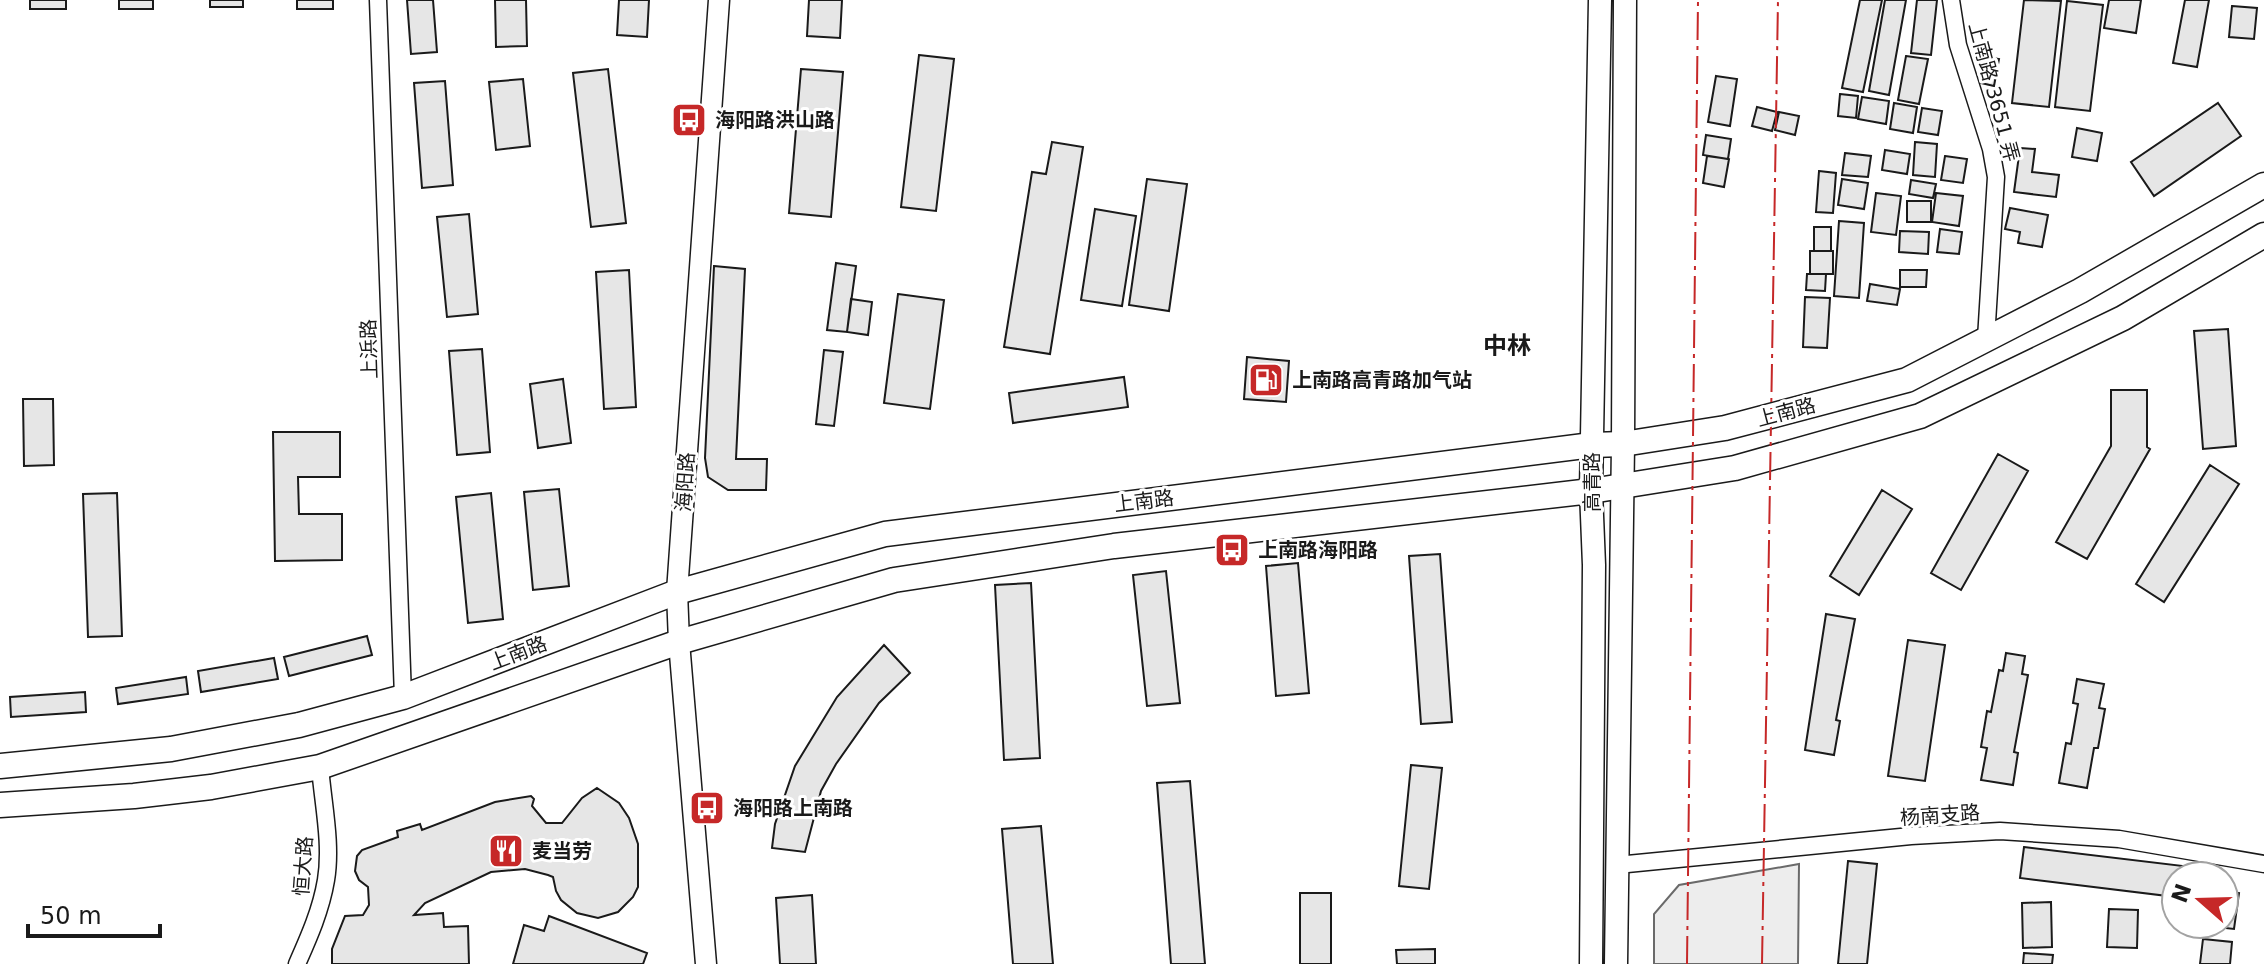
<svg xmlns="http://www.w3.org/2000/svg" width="2264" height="964" viewBox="0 0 2264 964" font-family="'DejaVu Sans','Noto Sans SC',sans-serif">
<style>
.parking{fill:#ededed;stroke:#6a6a6a;stroke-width:2}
.building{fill:#e6e6e6;stroke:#1a1a1a;stroke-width:2}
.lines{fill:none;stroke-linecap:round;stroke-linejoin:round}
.minor-casing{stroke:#1a1a1a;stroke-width:19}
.tertiary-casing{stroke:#1a1a1a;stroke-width:23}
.secondary-casing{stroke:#1a1a1a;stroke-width:25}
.primary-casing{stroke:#1a1a1a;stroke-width:27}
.minor{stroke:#fff;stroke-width:16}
.tertiary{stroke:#fff;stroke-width:20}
.secondary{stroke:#fff;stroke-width:22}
.primary{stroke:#fff;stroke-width:24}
.power{stroke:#c62828;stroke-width:2;stroke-dasharray:28 6 4 6;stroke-linecap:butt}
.labels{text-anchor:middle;stroke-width:6;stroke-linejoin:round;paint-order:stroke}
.street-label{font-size:20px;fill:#1a1a1a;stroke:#fff}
.poi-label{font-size:20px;font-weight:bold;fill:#1a1a1a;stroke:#fff;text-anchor:start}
.quarter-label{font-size:24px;font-weight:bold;fill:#1a1a1a;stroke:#fff}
</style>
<rect width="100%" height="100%" fill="#fff"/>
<!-- parking -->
<path class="parking" d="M1799,864L1798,964H1654V914L1679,885Z"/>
<!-- building -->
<path class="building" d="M30,0H66V9H30Z
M119,0H153V9H119Z
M210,0H243V7H210Z
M297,0H333V9H297Z
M407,0H433L437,52L411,54Z
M495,0H526L527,46L496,47Z
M619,0H649L647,37L617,35Z
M809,0H842L840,38L807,36Z
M1860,0H1882L1863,92L1842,88Z
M1885,0H1906L1889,95L1869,91Z
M1917,0H1937L1931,55L1911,53Z
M2024,0L2061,1L2049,107L2012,103Z
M2109,0H2141L2136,33L2104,28Z
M2185,0H2209L2197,67L2173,63Z
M2067,1L2103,5L2090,111L2055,107Z
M2232,6L2257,8L2254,39L2229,37Z
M919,55L954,59L936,211L901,207Z
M1906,56L1928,59L1919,104L1898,100Z
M1987,57L1999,59L1994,86L1981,83Z
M608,69L626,223L591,227L573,73Z
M801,69L843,72L831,217L789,213Z
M1716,76L1737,79L1730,126L1708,122Z
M523,79L530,146L496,150L489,82Z
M445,81L453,185L422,188L414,83Z
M1840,94L1858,96L1856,118L1838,116Z
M1862,97L1889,101L1886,124L1858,119Z
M1894,103L1917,107L1913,133L1890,129Z
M2218,103L2241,136L2154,196L2131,162Z
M1757,107L1777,112L1772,131L1752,126Z
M1922,108L1942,111L1938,135L1918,132Z
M1779,112L1799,116L1795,135L1775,130Z
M2077,128L2102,133L2097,161L2072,157Z
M1706,135L1731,139L1728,159L1703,155Z
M1052,142L1083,147L1050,354L1004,347L1032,172L1046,174Z
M1915,142L1937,144L1935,177L1913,175Z
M2020,148L2035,149L2032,172L2059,175L2056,197L2014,192Z
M1885,150L1910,154L1907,174L1882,170Z
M1845,153L1871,156L1868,177L1842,175Z
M1707,156L1729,159L1724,187L1703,183Z
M1945,156L1967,159L1963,183L1941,180Z
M1819,171L1836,173L1833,213L1816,212Z
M1147,179L1187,184L1169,311L1129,305Z
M1842,179L1868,183L1864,209L1838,205Z
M1911,180L1936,184L1933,198L1909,194Z
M1876,193L1901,196L1896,235L1871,232Z
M1936,193L1963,196L1959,226L1932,222Z
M1907,201H1931V222H1907Z
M2010,208L2048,215L2042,247L2018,243L2020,232L2005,229Z
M1095,209L1136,216L1122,306L1081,300Z
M469,214L478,314L447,317L437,217Z
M1839,221L1864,223L1859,298L1834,296Z
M1814,227H1831V251H1814Z
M1940,229L1962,232L1959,254L1937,252Z
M1900,231L1929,232L1928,254L1899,252Z
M1810,251H1833V274H1810Z
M836,263L856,266L847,332L827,330Z
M714,266L745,269L736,459H767L766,490H728L708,477L705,458Z
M629,270L636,407L604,409L596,272Z
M1900,270H1927L1926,287H1900Z
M1807,274H1826L1825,291L1806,290Z
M1870,284L1900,289L1897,305L1867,301Z
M898,294L944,300L930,409L884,403Z
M1805,297L1830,298L1827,348L1803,347Z
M851,299L872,302L868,335L847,332Z
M2228,329L2236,446L2203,449L2194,331Z
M482,349L490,452L457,455L449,351Z
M824,350L843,352L834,426L816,424Z
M1247,357L1289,361L1286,402L1244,399Z
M1124,377L1128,407L1013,423L1009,393Z
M563,379L571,443L538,448L530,384Z
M2111,390H2147V447L2150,449L2087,559L2056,542L2111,446Z
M23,399H53L54,465L24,466Z
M273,432H340V477H298L299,514H342V560L275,561Z
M1998,454L2028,471L1961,590L1931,573Z
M2210,465L2239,484L2164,602L2136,584Z
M559,489L569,586L533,590L524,492Z
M1882,490L1912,509L1859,595L1830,576Z
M117,493L122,636L88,637L83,494Z
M491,493L503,619L468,623L456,497Z
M1440,554L1452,722L1421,724L1409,556Z
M1298,563L1309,693L1276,696L1266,566Z
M1166,571L1180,703L1147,706L1133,575Z
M1031,583L1040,758L1004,760L995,585Z
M1826,614L1855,619L1836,720L1840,721L1834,755L1805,750Z
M367,636L372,655L289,676L284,657Z
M1908,640L1945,645L1925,781L1888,776Z
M884,645L910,673L879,703L836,764L821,791L805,852L772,848L775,824L795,766L837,697Z
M2006,653L2025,656L2022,674L2028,675L2014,752L2018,753L2013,785L1981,780L1987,748L1981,747L1987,711L1991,712L1999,670L2003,671Z
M274,658L278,679L201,692L198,671Z
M186,677L188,694L118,704L116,688Z
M2077,679L2104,684L2099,708L2105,709L2098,748H2094L2087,788L2059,783L2066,743L2071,744L2078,704L2073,703Z
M85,692L86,712L11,717L10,697Z
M1411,765L1442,768L1429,889L1399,886Z
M1190,781L1205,964H1171L1157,783Z
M597,788L619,803L629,818L638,844V887L633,897L618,912L598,918L577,913L561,900L556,891L553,877L548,875L525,869L491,872L425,903L414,915L443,913L444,927L468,926L469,964H332V949L345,916L363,915L369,905L368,887L359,880L355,871L357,856L362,850L398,837L397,831L420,824L422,830L495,802L531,796L534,799L532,806L546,823H562L582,798Z
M1041,826L1053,964H1013L1002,829Z
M2024,847L2200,868L2199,876H2176V897L2020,878Z
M1848,861L1877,864L1867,964H1838Z
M2224,891L2239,893L2234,929L2207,926L2224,924Z
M1300,893H1331V964H1300Z
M812,895L816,964H780L776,898Z
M2051,902L2052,947L2023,948L2022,903Z
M2109,909L2138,910L2137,948L2107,947Z
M549,916L647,953L643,964H513L524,925L544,931Z
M2203,939L2232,942L2230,964H2200Z
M1435,949V964H1397L1396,950Z
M2024,953L2053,955L2052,964H2023Z"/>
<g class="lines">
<!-- minor casing -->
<g class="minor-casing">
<path id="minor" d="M378,0L403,697
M1951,0L1958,45L1991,149L1996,177L1986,339
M1617,865L1911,836L2000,831L2119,839L2264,864
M297,964C309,937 321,910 326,880C332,844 323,804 320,767"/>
</g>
<!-- tertiary casing -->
<g class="tertiary-casing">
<path id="tertiary" d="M706,964L679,642L677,592L719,0"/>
</g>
<!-- secondary casing -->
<g class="secondary-casing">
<path id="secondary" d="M1591,964L1594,565L1591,491L1600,0
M1616,964L1623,444L1625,0"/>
</g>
<!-- primary casing -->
<g class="primary-casing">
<path id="primary" d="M0,766L171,749L299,725L403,697L677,592L885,534L1592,445L1623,444L1725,428L1907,380L2080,291L2264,185
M0,805L134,796L211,787L320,767L679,642L894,580L1114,546L1591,491L1735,468L1920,416L2123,318L2264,235"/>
</g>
<!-- minor -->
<use href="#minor" class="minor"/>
<!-- tertiary -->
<use href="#tertiary" class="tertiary"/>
<!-- secondary -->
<use href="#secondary" class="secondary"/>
<!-- primary -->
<use href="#primary" class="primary"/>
<!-- power -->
<path class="power" d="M1687,964L1698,0
M1762,964L1778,0"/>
</g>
<!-- icons -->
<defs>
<g id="bus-square" transform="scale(1.8)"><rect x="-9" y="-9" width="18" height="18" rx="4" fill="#c62828" stroke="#fff"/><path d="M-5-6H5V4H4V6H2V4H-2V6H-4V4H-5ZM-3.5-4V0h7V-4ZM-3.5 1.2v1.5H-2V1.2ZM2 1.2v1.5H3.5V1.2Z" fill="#fff"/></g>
<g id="fuel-square" transform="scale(1.8)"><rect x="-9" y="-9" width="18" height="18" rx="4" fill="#c62828" stroke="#fff"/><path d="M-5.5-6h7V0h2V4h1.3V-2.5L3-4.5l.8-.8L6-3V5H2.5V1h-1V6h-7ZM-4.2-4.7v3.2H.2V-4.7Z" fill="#fff"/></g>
<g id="restaurant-square" transform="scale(1.8)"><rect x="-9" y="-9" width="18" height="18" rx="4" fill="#c62828" stroke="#fff"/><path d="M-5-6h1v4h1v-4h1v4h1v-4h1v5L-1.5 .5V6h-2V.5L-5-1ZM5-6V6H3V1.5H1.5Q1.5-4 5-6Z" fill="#fff"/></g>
</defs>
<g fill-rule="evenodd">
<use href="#bus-square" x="689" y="120"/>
<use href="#fuel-square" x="1266" y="380"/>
<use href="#bus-square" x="1232" y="550"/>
<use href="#bus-square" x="707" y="808"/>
<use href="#restaurant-square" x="506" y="851"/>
</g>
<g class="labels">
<!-- street labels -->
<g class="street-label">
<text transform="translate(1994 92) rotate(75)" y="7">上南路 3651 弄</text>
<text transform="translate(369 349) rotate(-92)" y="7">上浜路</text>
<text transform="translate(1786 412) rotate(-15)" y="7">上南路</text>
<text transform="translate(685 482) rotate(-86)" y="7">海阳路</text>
<text transform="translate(1592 482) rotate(-90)" y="7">高青路</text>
<text transform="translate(1144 501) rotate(-7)" y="7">上南路</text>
<text transform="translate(518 653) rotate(-21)" y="7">上南路</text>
<text transform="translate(1940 815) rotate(-4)" y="7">杨南支路</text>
<text transform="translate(303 866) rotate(-86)" y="7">恒大路</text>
</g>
<!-- poi labels -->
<g class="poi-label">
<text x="715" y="127">海阳路洪山路</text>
<text x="1292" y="387">上南路高青路加气站</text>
<text x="1258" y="557">上南路海阳路</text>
<text x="733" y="815">海阳路上南路</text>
<text x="532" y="858">麦当劳</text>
</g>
<!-- quarter labels -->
<g class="quarter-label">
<text x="1507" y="354">中林</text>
</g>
</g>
<!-- north arrow -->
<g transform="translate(2200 900) rotate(290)"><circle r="38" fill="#ffffff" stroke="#a3a3a3" stroke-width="2"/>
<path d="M0-6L14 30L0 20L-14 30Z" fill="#c62828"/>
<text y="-12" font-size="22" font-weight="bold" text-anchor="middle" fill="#1a1a1a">N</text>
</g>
<!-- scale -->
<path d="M28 924v12h132v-12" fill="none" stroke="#1a1a1a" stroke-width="4"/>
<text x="40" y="924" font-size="24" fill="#1a1a1a" stroke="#ffffff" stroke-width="6" paint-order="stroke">50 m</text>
</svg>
